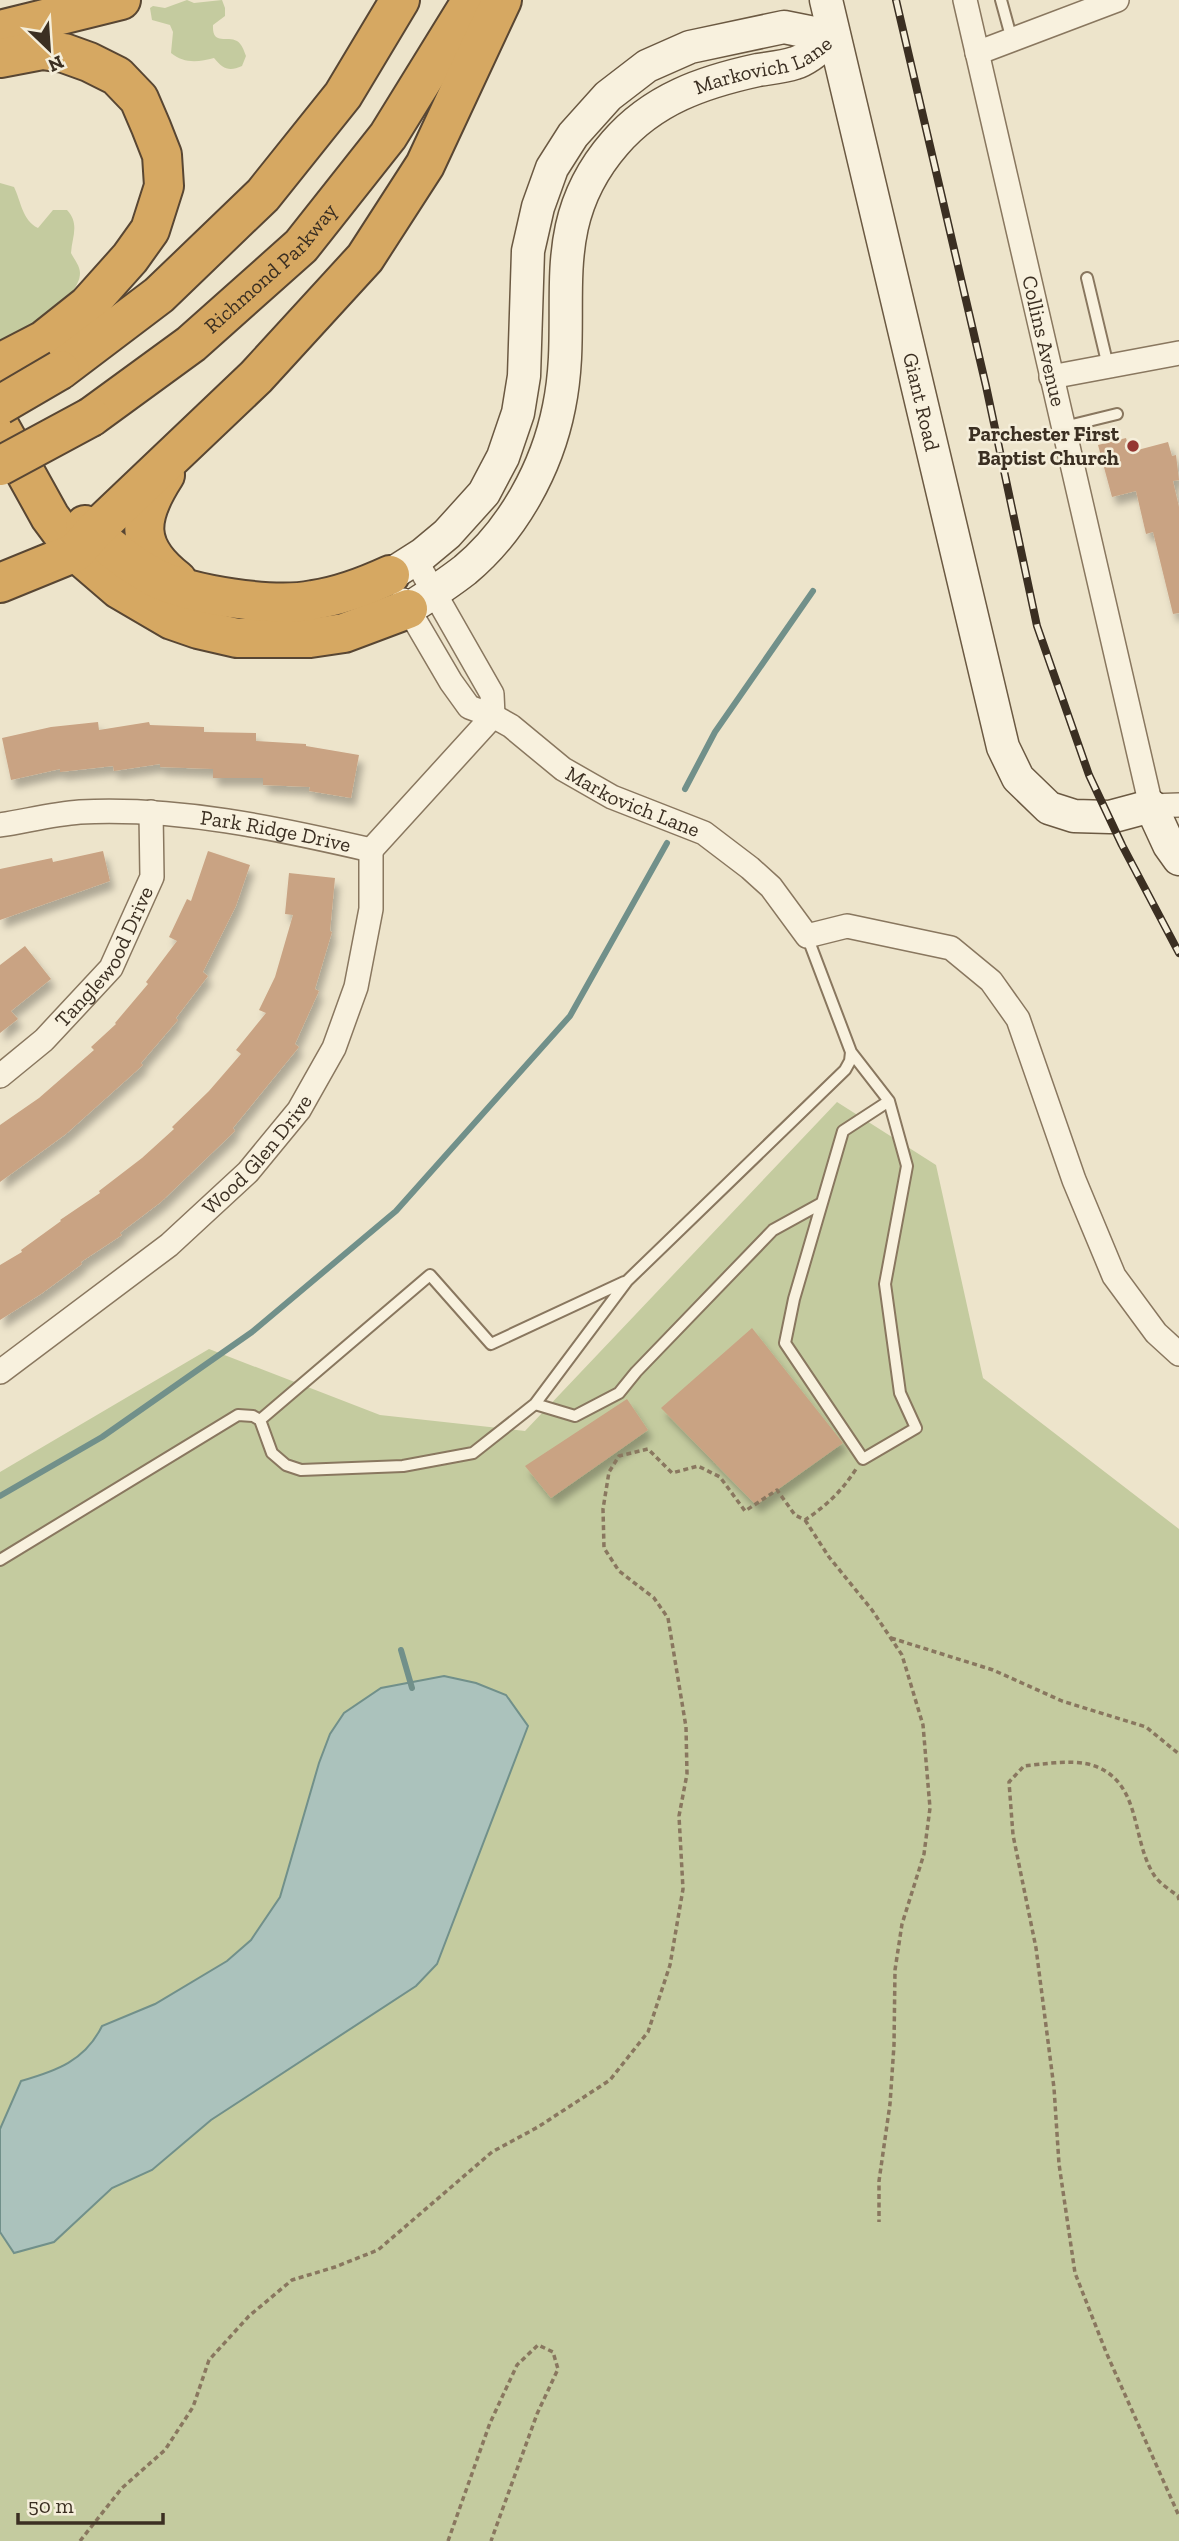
<svg xmlns="http://www.w3.org/2000/svg" width="1179" height="2541" viewBox="0 0 1179 2541" font-family="'Zilla Slab',serif">
<style>
.green{fill:#c4cb9f}
.water{fill:#abc2bc;stroke:#71908a;stroke-width:2}
.lines{fill:none;stroke-linecap:round;stroke-linejoin:round}
.stream{stroke:#71908a;stroke-width:6}
.building{fill:#c9a383;filter:url(#shadow)}
.lane-casing{stroke:#89775f;stroke-width:14}
.street-casing{stroke:#89775f;stroke-width:26}
.secondary-casing{stroke:#6b5942;stroke-width:35}
.highway-casing{stroke:#584633;stroke-width:42}
.path{stroke:#89775f;stroke-width:3.5;stroke-dasharray:5 3.5;stroke-linecap:butt}
.lane{stroke:#f8f1de;stroke-width:10}
.street{stroke:#f8f1de;stroke-width:23}
.secondary{stroke:#f8f1de;stroke-width:32}
.highway{stroke:#d6a862;stroke-width:38}
.rail-casing{stroke:#3b2f22;stroke-width:8}
.rail{stroke:#f5eeda;stroke-width:5;stroke-dasharray:16;stroke-linecap:butt}
.highway-bridge-casing{stroke:#584633;stroke-width:42;stroke-linecap:butt}
.highway-bridge{stroke:#d6a862;stroke-width:38}
.poi-dot{fill:#953632;stroke:#f5eeda;stroke-width:2.5}
.labels{text-anchor:middle;stroke-width:5;stroke-linejoin:round;paint-order:stroke}
.street-label{font-size:21px;fill:#3b2f22;stroke:#f5eeda}
.poi-label{font-size:21px;font-weight:bold;fill:#3b2f22;stroke:#f5eeda;text-anchor:end}
</style>
<defs>
<filter id="shadow"><feDropShadow dx="4.5" dy="8" stdDeviation="3.5" flood-color="#0004"/></filter>
</defs>
<rect width="100%" height="100%" fill="#ede4cb"/>
<!-- green -->
<path class="green" d="M187,0L194,3L222,0L225,8V16L213,25C212,46 227,35 237,41C242,44 244,51 246,56L242,66C229,72 223,69 214,58C199,62 184,64 171,53L173,32L170,25L152,20L150,8L153,6L165,8Z
M0,183L14,187C21,201 22,220 38,228L53,210H67C80,224 72,237 71,253C74,259 80,266 80,273C80,300 21,333 0,347Z
M837,1102L936,1165L983,1378L1179,1529V2541H0V1472L209,1349L380,1415L525,1431Z"/>
<!-- water -->
<path class="water" d="M444,1676L476,1683L506,1695L528,1726L437,1964L416,1986L211,2120L152,2170L112,2188L54,2242L14,2253L0,2232V2129L21,2081C56,2071 85,2061 102,2026L155,2004L227,1961L251,1940L280,1897L319,1763L330,1734L344,1713L381,1688Z"/>
<g class="lines">
<!-- stream -->
<path class="stream" d="M685,789L715,732L813,591
M0,1496L102,1437L252,1332L396,1211L570,1016L667,843
M401,1650L412,1688"/>
</g>
<!-- building -->
<path class="building" d="M1126,438L1130,452L1168,442L1172,456L1176,455L1179,480L1173,481L1179,507V613L1173,614L1153,532L1146,534L1136,491L1112,497L1098,445Z
M98,722L99,730L149,722L150,725L204,727V732L256,733V741L306,744V746L359,755L351,798L309,791L310,787L263,785V778H213V769L160,767V764L114,771L113,766L60,772V769L11,780L2,738L51,727Z
M103,851L110,881L0,920V869L52,858L53,862Z
M208,851L250,865L236,906L203,972L208,976L176,1018L178,1020L141,1063L143,1065L66,1134L0,1182V1125L39,1098L94,1050L91,1047L116,1024L115,1023L148,984L146,982L177,941L169,937L187,899L191,901Z
M289,873L335,878L330,931L332,932L315,989L319,991L295,1044L299,1047L233,1128L235,1131L161,1202L120,1233L122,1235L81,1262L82,1264L41,1294L0,1320V1265L22,1252L21,1250L61,1221L60,1220L100,1193L99,1191L142,1158L174,1129L172,1127L209,1091L241,1054L236,1050L266,1013L259,1010L275,977L293,915L285,914Z
M25,946L51,979L11,1011L18,1019L0,1033V965Z
M752,1328L843,1443L756,1505L661,1408Z
M627,1399L648,1430L551,1498L525,1466Z"/>
<g class="lines">
<!-- lane casing -->
<g class="lane-casing">
<path id="lane" d="M1001,0L1012,40
M1087,278L1108,366
M1064,427L1117,414
M851,1052L889,1101L907,1166L885,1284L900,1393L916,1428L863,1459L785,1343L794,1299L843,1131L889,1101
M535,1404L575,1416L619,1393L636,1372L773,1230L822,1203
M260,1420L430,1275L491,1344L624,1282
M0,1560L238,1415L253,1416L260,1420L272,1453L286,1465L301,1470L403,1466L473,1453L535,1404L627,1281L845,1070L850,1061L851,1052L807,936"/>
</g>
<!-- street casing -->
<g class="street-casing">
<g id="street">
<path id="s1" d="M965,0L1151,806L1179,805"/>
<path d="M977,53L1117,0"/>
<path d="M1051,377L1179,353"/>
<path d="M415,559L492,694L493,716"/>
<path id="s2" d="M403,600L451,682L469,707L493,716L511,726L563,769L612,797L704,833L750,868L771,887L807,936L847,926L951,948L991,981L1018,1019L1074,1180L1114,1276L1156,1333L1179,1354"/>
<path id="s3" d="M0,825C26,821 53,814 80,812C178,807 276,828 371,850"/>
<path d="M371,850L493,716"/>
<path id="s4" d="M0,1076L44,1040L111,968L152,877L151,812"/>
<path id="s5" d="M0,1372L169,1245L248,1172L299,1110L334,1048L356,987L371,909V850"/>
</g>
</g>
<!-- secondary casing -->
<g class="secondary-casing">
<g id="secondary">
<path id="s6" d="M826,0L1003,747L1018,778L1049,808L1074,816L1110,817L1151,806"/>
<path d="M390,575L423,554L447,534L484,493L503,457L518,413L524,376L528,251L538,207L552,168L573,135L608,96L647,66L690,47L784,27L834,37"/>
<path id="s7" d="M408,609C427,597 447,584 465,570C513,530 547,468 559,407C579,310 540,229 615,143C653,99 703,82 758,70C770,68 783,67 795,63C808,59 823,45 834,37"/>
<path d="M1151,806L1169,845L1179,859"/>
</g>
</g>
<!-- highway casing -->
<g class="highway-casing">
<g id="highway">
<path d="M0,30L121,0"/>
<path d="M0,58L42,50L64,53L89,62L117,76L139,99L151,127L162,155L164,186L150,230L130,258L88,305L44,340L0,363"/>
<path d="M60,370L159,295L263,195L343,95L400,0"/>
<path id="s8" d="M91,417L191,344L301,246L388,136L472,0"/>
<path d="M0,427L50,517L76,552L119,589L172,620L198,629L237,638H310L344,633L408,609"/>
<path d="M165,475C138,517 133,546 177,580"/>
<path d="M85,525C106,545 128,563 154,577C190,595 273,608 313,600C340,596 366,586 390,575"/>
<path d="M0,583L76,552L93,532L256,377L365,258L425,165L502,0"/>
</g>
</g>
<!-- path -->
<path class="path" d="M805,1520L829,1557L872,1610L902,1655L923,1725L930,1808L924,1854L902,1924L895,1970L894,2045L890,2104L879,2181V2222
M891,1638L993,1670L1062,1701L1146,1727L1179,1754
M1179,1900L1178,1896C1170,1890 1159,1883 1154,1875C1130,1838 1143,1778 1088,1764C1069,1760 1043,1764 1024,1766L1009,1782L1013,1835L1036,1948L1054,2088L1059,2164L1075,2273L1106,2352L1179,2516
M80,2541L122,2488L165,2450L193,2407L209,2360L249,2316L292,2280L335,2267L378,2250L492,2152L538,2127L610,2080L648,2032L670,1965L683,1889L679,1816L687,1774L686,1727L668,1618L654,1598L619,1571L604,1548L603,1509L609,1472L619,1456L648,1449L672,1473L698,1466L720,1477L745,1511L777,1490L795,1515L805,1520C826,1506 842,1491 856,1469
M448,2541L490,2423L517,2365L538,2345L553,2352L558,2369L537,2414L491,2541"/>
<!-- lane -->
<use href="#lane" class="lane"/>
<!-- street -->
<use href="#street" class="street"/>
<!-- secondary -->
<use href="#secondary" class="secondary"/>
<!-- highway -->
<use href="#highway" class="highway"/>
<!-- rail casing -->
<g class="rail-casing">
<path id="rail" d="M896,0L986,386L1037,626L1089,775L1122,845L1179,953"/>
</g>
<!-- rail -->
<use href="#rail" class="rail"/>
<!-- highway-bridge casing -->
<g class="highway-bridge-casing">
<path id="highway-bridge" d="M0,405L60,370
M0,466L91,417"/>
</g>
<!-- highway-bridge -->
<use href="#highway-bridge" class="highway-bridge"/>
</g>
<!-- markers -->
<circle class="poi-dot" cx="1133" cy="446" r="7"/>
<g class="labels">
<!-- street labels -->
<g class="street-label">
<text dy="7" stroke="none"><textPath href="#s7" startOffset="707">Markovich Lane</textPath></text>
<text dy="7" stroke="none"><textPath href="#s8" startOffset="234">Richmond Parkway</textPath></text>
<text dy="7" stroke="none"><textPath href="#s1" startOffset="350">Collins Avenue</textPath></text>
<text dy="7" stroke="none"><textPath href="#s6" startOffset="413">Giant Road</textPath></text>
<text dy="7" stroke="none"><textPath href="#s2" startOffset="317">Markovich Lane</textPath></text>
<text dy="7" stroke="none"><textPath href="#s3" startOffset="278">Park Ridge Drive</textPath></text>
<text dy="7" stroke="none"><textPath href="#s4" startOffset="161">Tanglewood Drive</textPath></text>
<text dy="7" stroke="none"><textPath href="#s5" startOffset="338">Wood Glen Drive</textPath></text>
</g>
<!-- poi labels -->
<g class="poi-label">
<text x="1119" y="441">Parchester First<tspan x="1119" dy="24">Baptist Church</tspan></text>
</g>
</g>
<!-- north arrow -->
<g transform="translate(49 49) rotate(155)" stroke="#f5eeda" stroke-width="5" paint-order="stroke">
<path d="M0-5L12 26L0 18L-12 26Z" fill="#3b2f22"/>
<text y="-10" font-size="19" font-weight="bold" text-anchor="middle" fill="#3b2f22">N</text>
</g>
<!-- scale -->
<path d="M18 2513v10h145v-10" fill="none" stroke="#3b2f22" stroke-width="3.5"/>
<text x="28" y="2513" font-size="21" fill="#3b2f22" stroke="#f5eeda" stroke-width="5" paint-order="stroke">50 m</text>
</svg>
